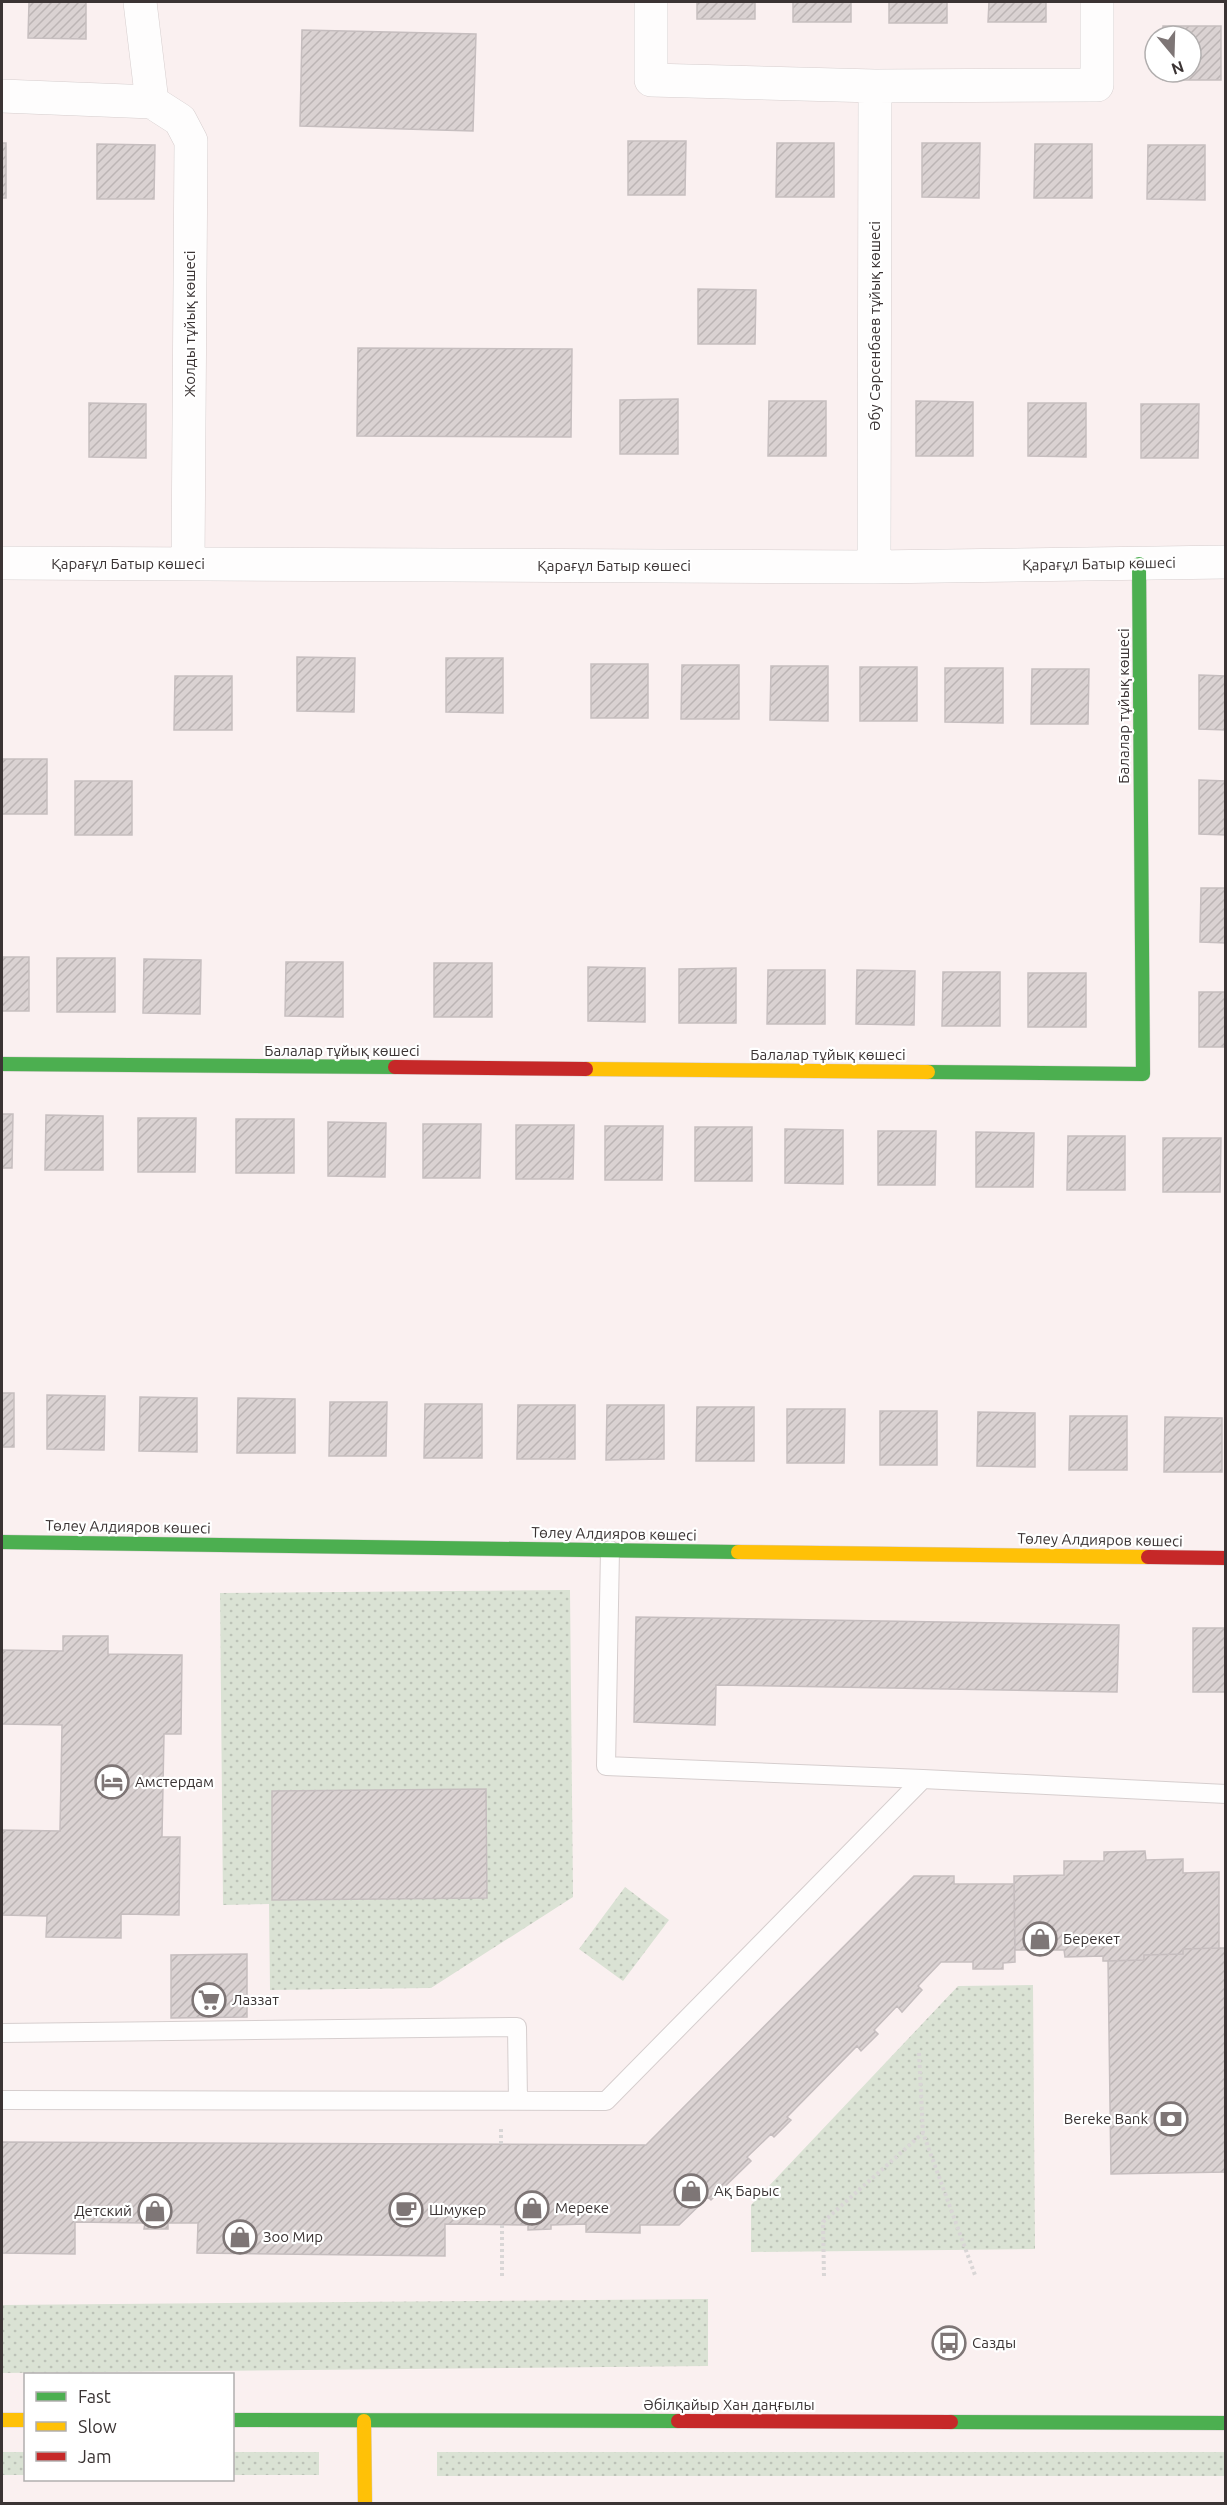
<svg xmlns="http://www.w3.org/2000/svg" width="1227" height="2505" viewBox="0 0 1227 2505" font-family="Ubuntu,sans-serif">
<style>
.grass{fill:url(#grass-dots)}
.building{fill:url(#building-hatch);stroke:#c6bebf;stroke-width:1.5}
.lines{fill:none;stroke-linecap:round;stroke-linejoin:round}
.lane-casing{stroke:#d6cece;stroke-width:20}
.street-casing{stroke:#d6cece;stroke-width:34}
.fast-casing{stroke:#d6cece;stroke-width:15}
.slow-casing{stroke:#d6cece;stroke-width:15}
.jam-casing{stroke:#d6cece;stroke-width:15}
.path{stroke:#d9d6d6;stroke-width:4;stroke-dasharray:3 3;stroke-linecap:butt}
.lane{stroke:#fefdfd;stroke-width:18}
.street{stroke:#fefdfd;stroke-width:33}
.fast{stroke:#4caf50;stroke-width:14}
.slow{stroke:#ffc107;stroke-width:14}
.jam{stroke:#c62828;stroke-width:14}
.labels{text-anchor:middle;stroke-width:4.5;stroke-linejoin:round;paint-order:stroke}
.street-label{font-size:15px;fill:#3b3434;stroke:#fff}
.poi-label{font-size:15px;fill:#3b3434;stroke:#fff;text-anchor:start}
</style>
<defs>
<pattern id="grass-dots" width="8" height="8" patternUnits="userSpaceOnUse" patternTransform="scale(1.5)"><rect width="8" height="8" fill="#dae2d4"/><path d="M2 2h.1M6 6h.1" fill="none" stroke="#bcc2b7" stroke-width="1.8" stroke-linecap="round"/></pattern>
<pattern id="building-hatch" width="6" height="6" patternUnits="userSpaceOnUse" patternTransform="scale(1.5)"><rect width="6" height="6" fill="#dad2d2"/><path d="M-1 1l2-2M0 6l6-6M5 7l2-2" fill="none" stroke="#bcb5b5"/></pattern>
</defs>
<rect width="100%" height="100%" fill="#faf0f0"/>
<!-- grass -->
<path class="grass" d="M570,1590L573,1897L431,1988L270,1990L269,1904L223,1905L220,1593Z
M625,1887L669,1920L623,1981L579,1949Z
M1033,1985L1035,2249L751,2252V2205L958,1986Z
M708,2299V2366L2,2373V2305Z
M2,2452H25V2475H2Z
M232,2452H319V2475H233Z
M437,2452H1225L1226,2476H437Z"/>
<!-- building -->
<path class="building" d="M29,2H86V39L28,38Z
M697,2H755V19H697Z
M793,2H851V22H793Z
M889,2H947V23H889Z
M989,2H1046V22H988Z
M1163,26H1221V80H1163V72H1191V36H1163Z
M302,30L476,34L473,131L300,126Z
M628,141H686L685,195H628Z
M2,143H6V198H2Z
M777,143H834V197H776Z
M922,143H980L979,198L922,197Z
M97,144L155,145L154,199H97Z
M1035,144H1092V198H1034Z
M1148,145H1205V200L1147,199Z
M698,289L756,290L755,344H698Z
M358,348L572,349L571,437L357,436Z
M678,399V454H620V400Z
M769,401H826V456H768Z
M916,401L973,402V456H916Z
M89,403L146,404V458L89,457Z
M1028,403H1086V457L1028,456Z
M1141,404H1199L1198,458H1141Z
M297,657L355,658L354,712L297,711Z
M446,658H503V713L446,712Z
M591,664H648V718H591Z
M682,665H739V719H681Z
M771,666H828V721L770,720Z
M860,667H917V721H860Z
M945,668H1003V723L945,722Z
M1032,669H1089L1088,724H1031Z
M1199,675L1226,676V730L1199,729Z
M175,676H232V730H174Z
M2,759H47V814H2Z
M1199,780L1226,781V835L1199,834Z
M75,781H132V835H75Z
M1201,888H1226V943L1200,942Z
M2,957H29V1011H2Z
M57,958H115V1012H57Z
M144,959L201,960L200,1014L143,1013Z
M286,962H343V1017L285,1016Z
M434,963H492V1017H434Z
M588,967L645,968V1022L588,1021Z
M736,968V1023H679V969Z
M768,970H825V1024H767Z
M857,970L915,971L914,1025L856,1024Z
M943,972H1000V1026H942Z
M1028,973H1086V1027H1028Z
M1199,992H1226V1047H1199Z
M2,1114H13L12,1168H2Z
M46,1115L103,1116V1170H45Z
M138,1118H196L195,1172H138Z
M236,1119H294V1173H236Z
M328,1122L386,1123L385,1177L328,1176Z
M423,1124H481L480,1178H423Z
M516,1125H574L573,1179H516Z
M605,1126H663L662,1180H605Z
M695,1127H752V1181H695Z
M785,1129L843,1130V1184L785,1183Z
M878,1131H936L935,1185H878Z
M976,1132L1034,1133L1033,1187H976Z
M1068,1136H1125V1190H1067Z
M1163,1138H1221L1220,1192H1163Z
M2,1393H14V1447H2Z
M47,1395L105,1396L104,1450L47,1449Z
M140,1397L197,1398V1452L139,1451Z
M238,1398L295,1399V1453H237Z
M330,1402H387L386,1456H329Z
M425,1404H482V1458H424Z
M518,1405H575V1459H517Z
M607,1405H664V1459L606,1460Z
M697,1407H754V1461H696Z
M787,1409H845L844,1463H787Z
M880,1411H937V1465H880Z
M978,1412L1035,1413V1467L977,1466Z
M1070,1416H1127V1470H1069Z
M1165,1417L1222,1418V1472H1164Z
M636,1617L1119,1625L1117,1692L716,1685L715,1725L634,1722Z
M1193,1628H1226V1692H1193Z
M63,1636H108V1654L182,1655L181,1734H164L162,1837H180L179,1915L121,1914V1938L46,1937L47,1916L2,1915V1830L60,1831L62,1725L2,1724V1650L63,1651Z
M486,1789L487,1898L272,1900V1791Z
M1145,1851L1146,1860L1183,1859V1873L1219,1872V1948L1183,1949V1954L1144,1955V1960L1103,1961V1956L1065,1957L1064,1950H1015L1014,1876L1064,1875V1861H1104V1852Z
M914,1876H954V1884H1014L1015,1962L1003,1963V1969H973V1962H941L918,1986L922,1990L902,2012L897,2006L874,2030L878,2034L861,2051L857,2046L787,2117L791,2120L774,2137L771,2134L747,2157L751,2161L711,2200L708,2197L679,2225H640V2233L586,2232V2224L551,2225V2229L528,2230V2225L445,2224V2256L197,2253L198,2223H168V2229H144L145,2223L75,2222V2254L2,2253V2142L646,2145Z
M1219,1948H1226V2172L1111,2174L1108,1961L1144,1960V1955L1183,1954V1949Z
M247,1954V2017L171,2018V1955Z"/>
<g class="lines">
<!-- lane casing -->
<g class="lane-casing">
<path id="lane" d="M610,1550L606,1766L923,1779
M2,2033L517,2027L518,2101
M2,2100L606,2101L923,1779L1226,1794"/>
</g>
<!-- street casing -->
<g class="street-casing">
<path id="street" d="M651,2V80L875,86L1097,85V2
M2,96L152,102L140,2
M152,102L180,120L191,141L188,564
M2,563L874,567L1226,562
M874,567L875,86"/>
</g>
<!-- fast casing -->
<g class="fast-casing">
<path id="fast" d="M2,1064L395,1067
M928,1072L1143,1074L1139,564
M2,1542L738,1552
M232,2420L678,2421
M951,2422L1226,2423"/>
</g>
<!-- slow casing -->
<g class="slow-casing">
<path id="slow" d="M586,1069L928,1072
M738,1552L1148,1557
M2,2420H26
M364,2421L365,2504"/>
</g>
<!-- jam casing -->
<g class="jam-casing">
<path id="jam" d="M395,1067L586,1069
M1148,1557L1226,1558
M678,2421L951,2422"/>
</g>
<!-- path -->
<path class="path" d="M919,2053L923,2133L975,2275
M501,2129V2145
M502,2225V2279
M824,2276L823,2222L923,2133"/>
<!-- lane -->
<use href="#lane" class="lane"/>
<!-- street -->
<use href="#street" class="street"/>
<!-- fast -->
<use href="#fast" class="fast"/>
<!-- slow -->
<use href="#slow" class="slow"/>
<!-- jam -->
<use href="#jam" class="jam"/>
</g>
<!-- icons -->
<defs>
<g id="hotel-ring" transform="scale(1.725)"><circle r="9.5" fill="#fff" stroke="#7e7676" stroke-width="1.5"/><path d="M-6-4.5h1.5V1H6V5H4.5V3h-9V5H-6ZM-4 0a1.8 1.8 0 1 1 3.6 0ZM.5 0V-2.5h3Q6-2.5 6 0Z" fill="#7e7676"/></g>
<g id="shop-ring" transform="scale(1.725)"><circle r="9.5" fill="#fff" stroke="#7e7676" stroke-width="1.5"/><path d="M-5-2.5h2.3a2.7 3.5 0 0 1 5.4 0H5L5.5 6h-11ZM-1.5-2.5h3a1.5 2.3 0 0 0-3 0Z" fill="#7e7676"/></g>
<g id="supermarket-ring" transform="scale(1.725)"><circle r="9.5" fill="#fff" stroke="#7e7676" stroke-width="1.5"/><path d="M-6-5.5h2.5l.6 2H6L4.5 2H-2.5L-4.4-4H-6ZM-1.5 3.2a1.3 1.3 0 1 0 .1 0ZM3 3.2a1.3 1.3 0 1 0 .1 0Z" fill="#7e7676"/></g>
<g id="bank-ring" transform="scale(1.725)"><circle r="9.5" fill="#fff" stroke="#7e7676" stroke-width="1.5"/><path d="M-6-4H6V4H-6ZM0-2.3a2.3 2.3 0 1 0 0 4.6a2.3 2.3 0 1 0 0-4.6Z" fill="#7e7676"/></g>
<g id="cafe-ring" transform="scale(1.725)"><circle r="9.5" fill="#fff" stroke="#7e7676" stroke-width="1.5"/><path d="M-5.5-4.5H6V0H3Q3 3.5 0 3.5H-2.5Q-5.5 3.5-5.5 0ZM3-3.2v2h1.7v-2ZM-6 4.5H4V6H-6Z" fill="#7e7676"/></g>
<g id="bus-ring" transform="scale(1.725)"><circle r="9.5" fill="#fff" stroke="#7e7676" stroke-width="1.5"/><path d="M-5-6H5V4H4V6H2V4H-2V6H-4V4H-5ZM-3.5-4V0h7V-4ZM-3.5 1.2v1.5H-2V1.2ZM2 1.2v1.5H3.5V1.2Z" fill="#7e7676"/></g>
</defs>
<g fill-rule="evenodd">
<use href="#hotel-ring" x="112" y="1782"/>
<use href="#shop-ring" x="1040" y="1939"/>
<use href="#supermarket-ring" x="209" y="2000"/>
<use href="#bank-ring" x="1171" y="2119"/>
<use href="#shop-ring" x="691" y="2191"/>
<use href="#shop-ring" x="532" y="2208"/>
<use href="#cafe-ring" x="406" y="2210"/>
<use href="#shop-ring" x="155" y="2211"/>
<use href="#shop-ring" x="240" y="2237"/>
<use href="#bus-ring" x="949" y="2343"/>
</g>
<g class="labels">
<!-- street labels -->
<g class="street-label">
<text transform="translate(190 324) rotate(-90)" y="5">Жолды тұйық көшесі</text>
<text transform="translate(875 326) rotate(-90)" y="5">Әбу Сәрсенбаев тұйық көшесі</text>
<text x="128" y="569">Қарағұл Батыр көшесі</text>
<text transform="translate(1099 564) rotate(-1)" y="5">Қарағұл Батыр көшесі</text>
<text x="614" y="571">Қарағұл Батыр көшесі</text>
<text transform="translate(1124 706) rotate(-90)" y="5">Балалар тұйық көшесі</text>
<text x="342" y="1056">Балалар тұйық көшесі</text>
<text x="828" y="1060">Балалар тұйық көшесі</text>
<text transform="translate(128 1527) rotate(1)" y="5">Төлеу Алдияров көшесі</text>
<text transform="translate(614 1534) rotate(1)" y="5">Төлеу Алдияров көшесі</text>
<text transform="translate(1100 1540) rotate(1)" y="5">Төлеу Алдияров көшесі</text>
<text x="729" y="2410">Әбілқайыр Хан даңғылы</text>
</g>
<!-- poi labels -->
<g class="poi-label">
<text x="135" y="1787">Амстердам</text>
<text x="1063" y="1944">Берекет</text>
<text x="232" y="2005">Лаззат</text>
<text x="1148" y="2124" text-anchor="end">Bereke Bank</text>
<text x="714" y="2196">Ақ Барыс</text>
<text x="555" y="2213">Мереке</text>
<text x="429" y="2215">Шмукер</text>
<text x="132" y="2216" text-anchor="end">Детский</text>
<text x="263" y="2242">Зоо Мир</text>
<text x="972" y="2348">Сазды</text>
</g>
</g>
<!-- border -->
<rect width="1227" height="2505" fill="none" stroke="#3b3434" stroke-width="6"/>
<!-- legend -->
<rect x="24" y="2373" width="210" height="108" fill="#ffffff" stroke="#b1aeae" stroke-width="1.5"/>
<rect x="36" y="2392" width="30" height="9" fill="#4caf50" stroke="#b1aeae" stroke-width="1.5"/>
<text x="78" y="2403" font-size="18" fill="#3b3434">Fast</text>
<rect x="36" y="2422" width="30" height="9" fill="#ffc107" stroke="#b1aeae" stroke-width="1.5"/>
<text x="78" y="2433" font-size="18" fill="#3b3434">Slow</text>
<rect x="36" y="2452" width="30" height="9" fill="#c62828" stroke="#b1aeae" stroke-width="1.5"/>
<text x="78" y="2463" font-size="18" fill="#3b3434">Jam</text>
<!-- north arrow -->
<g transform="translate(1173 54) rotate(161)"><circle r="28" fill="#ffffff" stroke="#b1aeae" stroke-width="1.5"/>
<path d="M0-4.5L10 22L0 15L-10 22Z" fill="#7e7676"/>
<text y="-9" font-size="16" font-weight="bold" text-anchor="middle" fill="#3b3434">N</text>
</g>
</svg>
